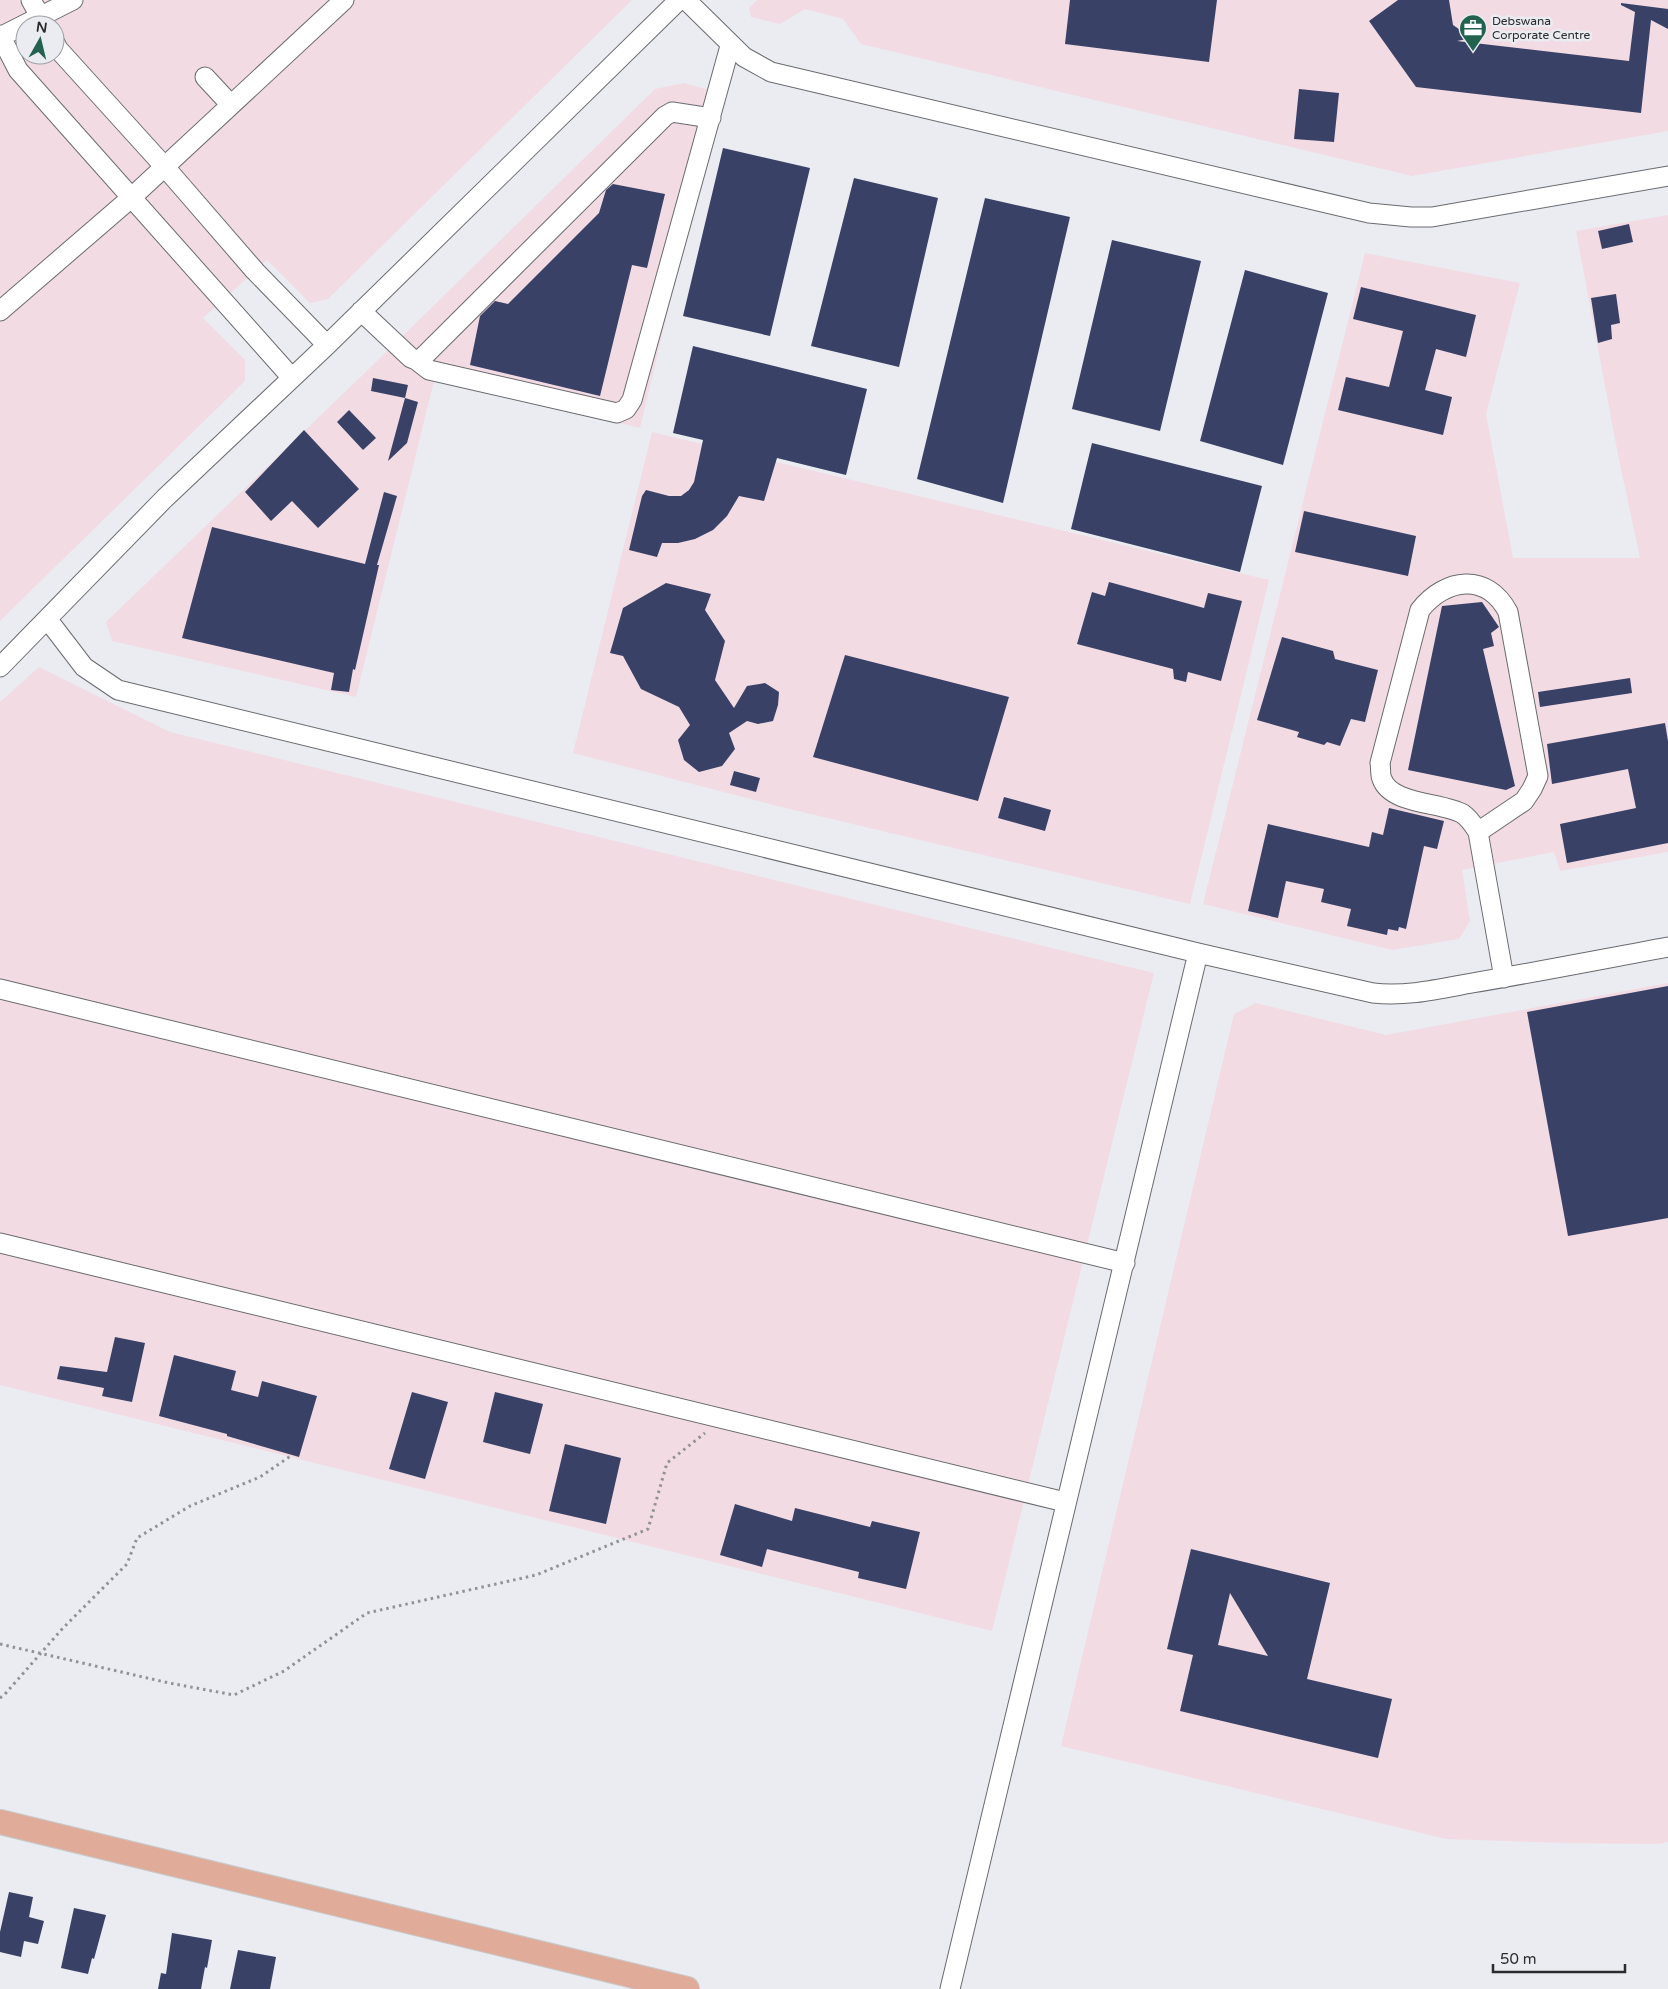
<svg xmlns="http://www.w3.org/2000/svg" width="1668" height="1989" viewBox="0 0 1668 1989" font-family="'Varela Round',sans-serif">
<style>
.commercial{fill:#f3dbe4;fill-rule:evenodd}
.building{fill:#394167;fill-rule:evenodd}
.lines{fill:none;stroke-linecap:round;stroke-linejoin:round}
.minor-casing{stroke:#6a6b70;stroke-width:21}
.major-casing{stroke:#c8c8c9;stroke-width:26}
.path{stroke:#909296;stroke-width:3;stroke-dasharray:2.5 4;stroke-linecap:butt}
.minor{stroke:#fff;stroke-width:19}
.major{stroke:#e0ac99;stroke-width:24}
.labels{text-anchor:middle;stroke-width:5;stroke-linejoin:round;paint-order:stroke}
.poi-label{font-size:12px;fill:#2b2c2e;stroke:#eaecf1;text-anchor:start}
</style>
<rect width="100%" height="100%" fill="#eaecf1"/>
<!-- commercial -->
<path class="commercial" d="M0,0H632L328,299L310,303L267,260L203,318L245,360V381L0,621ZM25,25H55V55H25Z
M757,0H1668V131L1412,176L861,44L843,19L805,9L780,24L751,17L749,8Z
M684,83L720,93L640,428L435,377L356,697L112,641L106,622L376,362L655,89Z
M1668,215V852L1560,871L1554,852L1462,870L1470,921L1459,939L1392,950L1203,904L1365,253L1520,283L1486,414L1513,558H1640L1618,455L1576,231Z
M652,432L1269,580L1190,904L777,806L573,753Z
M39,667L170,732L1154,973L992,1631L0,1385V702Z
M1668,983V1842L1658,1844L1561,1843L1446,1839L1061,1746L1234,1014L1256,1003L1386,1035Z"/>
<!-- building -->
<path class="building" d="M1070,0H1217L1209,62L1065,44Z
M1398,0H1449L1453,25L1472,38L1457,41L1629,61L1635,12L1621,5V3L1668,9V29L1651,20L1641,113L1416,87L1369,21Z
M1299,89L1339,93L1334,142L1294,139Z
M723,148L810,168L770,336L683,316Z
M854,178L938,198L899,367L811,346Z
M613,184L665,194L647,268L632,265L600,396L470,365L480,316L495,301L508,304L599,213L606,190Z
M985,198L1070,217L1003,503L917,479Z
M1629,224L1633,242L1602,249L1598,231Z
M1112,240L1201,261L1160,431L1072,409Z
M1245,270L1328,293L1283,465L1200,441Z
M1361,287L1476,315L1466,357L1436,349L1425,390L1452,397L1443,435L1338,410L1346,377L1389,387L1403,331L1353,319Z
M1616,294L1620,323L1611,325L1612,339L1598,343L1591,298Z
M693,346L867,389L846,475L777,458L764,501L739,496L727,516L713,530L695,539L678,543H662L657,557L629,550L642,496L646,490L669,496H681L689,490L694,482L703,440L673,433Z
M373,378L408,385L405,398L371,391Z
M405,398L418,402L407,443L388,461Z
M349,410L376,438L363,450L337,422Z
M304,430L359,489L318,528L292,501L271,521L245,492Z
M1092,443L1262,486L1240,572L1071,529Z
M384,492L397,496L377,565H379L355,670L353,669L349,692L331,690L334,673L182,638L212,527L365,564Z
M1304,511L1416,536L1408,576L1295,552Z
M1109,582L1204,608L1208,593L1242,601L1221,681L1188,672L1186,682L1174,679L1173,669L1077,644L1092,592L1105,596Z
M666,583L711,594L705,610L725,641L715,680L734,708L747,686L765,683L779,692L778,705L773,721L758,724L747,721L729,733L735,749L722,766L699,772L684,760L678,740L690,725L679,707L641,689L623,656L610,653L623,608Z
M1482,602L1499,627L1491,633L1494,646L1483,649L1515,786L1506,790L1408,770L1442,606Z
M1282,637L1333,651L1335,659L1378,670L1365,722L1351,719L1340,746L1327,742L1324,745L1297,737L1299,732L1257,720Z
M845,655L1009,697L978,801L813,757Z
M1630,678L1632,693L1540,707L1538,692Z
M1665,723L1668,741V843L1567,863L1560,824L1636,808L1628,769L1552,784L1547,744Z
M734,771L760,778L756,792L730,785Z
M1004,797L1051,810L1045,831L998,818Z
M1389,808L1444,821L1437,849L1424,846L1406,929L1399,927L1398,931L1388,929L1387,935L1347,926L1351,909L1321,902L1324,889L1286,881L1278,918L1248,911L1268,824L1369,847L1372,832L1383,835Z
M1668,986V1218L1568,1236L1527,1012Z
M115,1337L145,1343L132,1402L102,1396L104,1388L57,1379L60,1366L107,1372Z
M174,1355L236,1371L231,1390L258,1397L262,1381L317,1396L299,1457L227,1436V1434L159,1416Z
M412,1392L448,1402L425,1479L389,1469Z
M495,1392L543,1404L530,1454L483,1442Z
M565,1444L621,1458L606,1524L549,1511Z
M735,1504L792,1521L795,1508L870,1527L872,1521L920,1532L906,1589L858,1578L859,1572L767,1549L762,1567L720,1555Z
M1191,1549L1330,1583L1307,1679L1392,1699L1378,1758L1180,1711L1193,1655L1167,1649ZM1230,1593L1268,1656L1218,1645Z
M9,1892L33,1897L29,1917L44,1921L38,1944L24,1941L21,1957L0,1952V1932Z
M74,1908L106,1915L94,1959L92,1958L88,1974L61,1968Z
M172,1933L212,1940L207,1968L205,1967L201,1989H158L161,1973L166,1974Z
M238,1950L276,1957L270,1989H230Z"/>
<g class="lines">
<!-- minor casing -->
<g class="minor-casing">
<path id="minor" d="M31,0L45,25
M686,0L744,57L771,72L1369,213L1411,217H1432L1668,176
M0,35L18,70L292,378
M0,37L73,0
M55,43L58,49L164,166L255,271L327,345
M205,77L231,105
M0,311L131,198L344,0
M361,311L411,358L416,360L422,358L665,116L672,112L711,118
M416,360L429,370L617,413L626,409L632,400L730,46
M48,620L84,667L118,690L1198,953L1373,993C1406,997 1439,989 1472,983C1537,972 1603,959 1668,947
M0,667L165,498L327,345L679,0
M1478,832L1524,801L1532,789L1538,776L1508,612C1487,572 1445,578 1420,610L1380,763C1381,768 1380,775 1382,779C1391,805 1443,802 1463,814C1470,819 1474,826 1478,832L1504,978
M0,989L1125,1263
M0,1243L1065,1502
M950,1989L1198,953"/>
</g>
<!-- major casing -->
<g class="major-casing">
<path id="major" d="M0,1822L687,1989"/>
</g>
<!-- path -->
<path class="path" d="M0,1644L169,1683L234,1695L284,1671L367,1613L536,1575L648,1529L667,1463L705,1433
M0,1698L5,1694L63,1628L127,1564L137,1538L190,1506L260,1477L292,1455"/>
<!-- minor -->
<use href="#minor" class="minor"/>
<!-- major -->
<use href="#major" class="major"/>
</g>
<!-- icons -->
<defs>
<g id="office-pin" transform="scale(1.4375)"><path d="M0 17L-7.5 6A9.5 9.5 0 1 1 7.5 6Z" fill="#23624f" stroke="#eaecf1"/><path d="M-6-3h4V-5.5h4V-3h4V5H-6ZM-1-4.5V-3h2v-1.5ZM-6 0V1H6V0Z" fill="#fff"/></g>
</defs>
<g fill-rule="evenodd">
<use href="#office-pin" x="1473" y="28"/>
</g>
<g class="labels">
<!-- poi labels -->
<g class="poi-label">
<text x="1492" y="25">Debswana<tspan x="1492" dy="14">Corporate Centre</tspan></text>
</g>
</g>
<!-- north arrow -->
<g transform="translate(40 40) rotate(8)"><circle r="24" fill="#eaecf1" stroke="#9e9fa3"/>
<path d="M0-4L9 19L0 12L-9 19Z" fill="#23624f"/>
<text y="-8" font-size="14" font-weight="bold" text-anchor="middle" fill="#2b2c2e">N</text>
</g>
<!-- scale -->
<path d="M1493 1964v8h132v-8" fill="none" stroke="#2b2c2e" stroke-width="2.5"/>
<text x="1500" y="1964" font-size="15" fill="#2b2c2e" stroke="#eaecf1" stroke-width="4" paint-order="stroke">50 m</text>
</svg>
